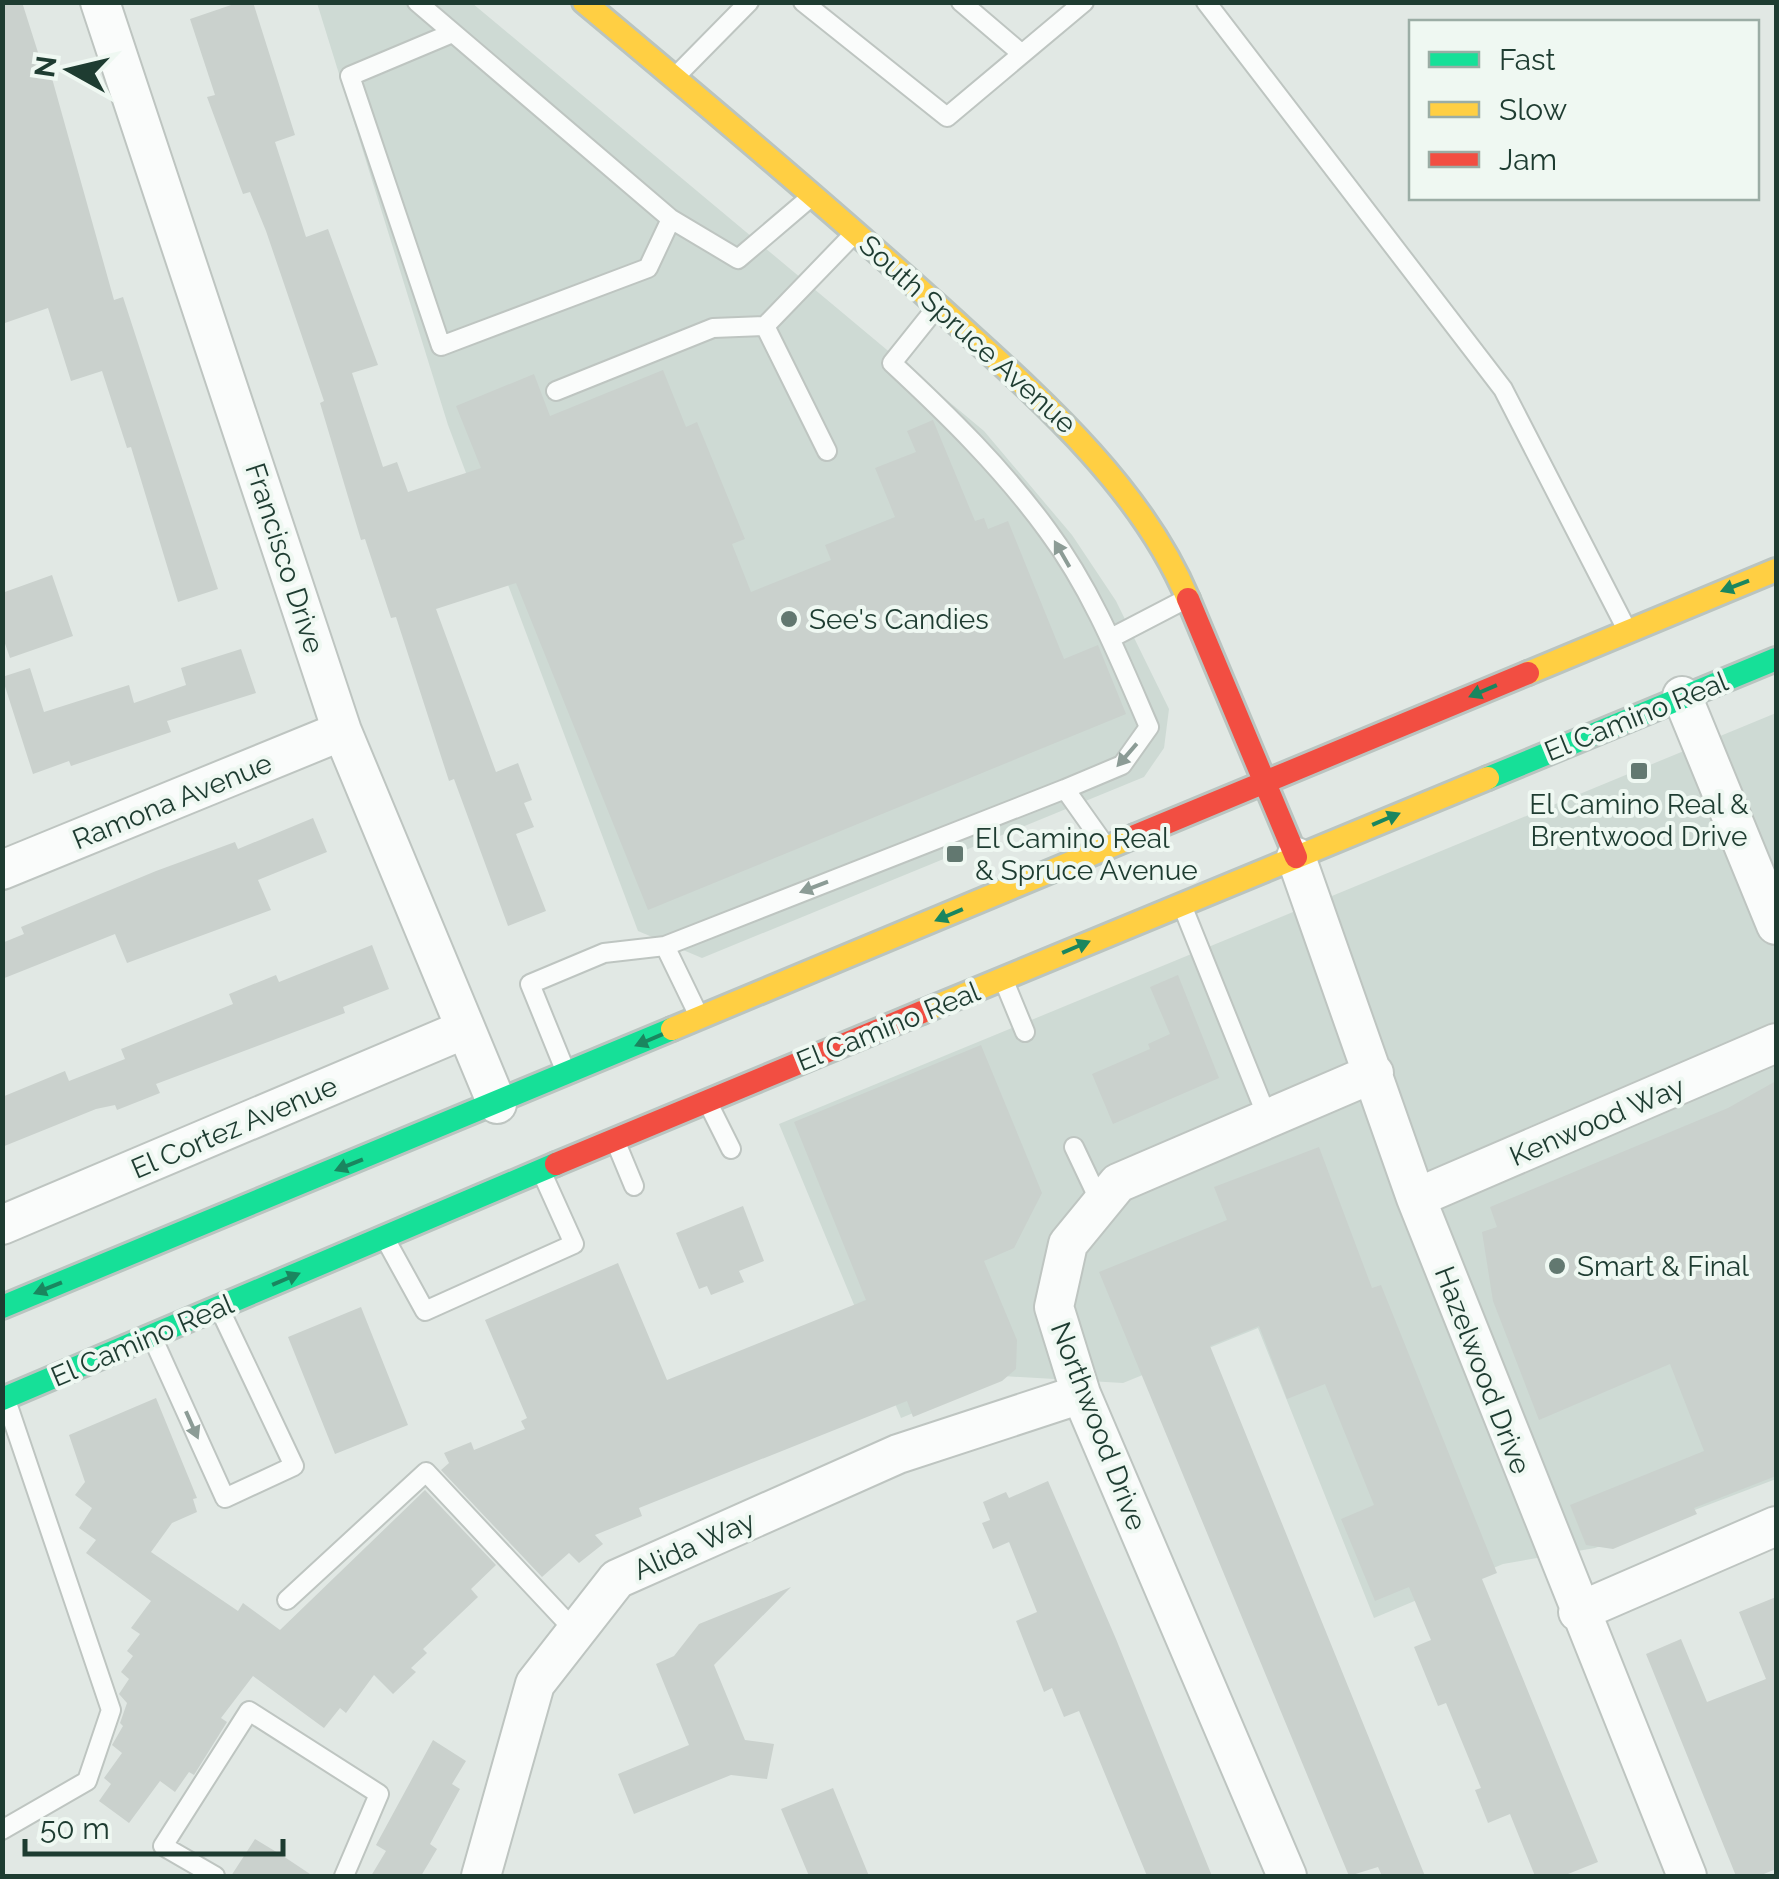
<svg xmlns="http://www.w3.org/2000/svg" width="1779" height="1879" viewBox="0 0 1779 1879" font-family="Raleway,sans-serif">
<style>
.built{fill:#cedad4}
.building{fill:#cad1cd}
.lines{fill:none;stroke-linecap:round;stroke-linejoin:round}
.lane-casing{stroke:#bec5c1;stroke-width:22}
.street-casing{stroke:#bec5c1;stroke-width:42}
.fast-casing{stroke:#bac4c0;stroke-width:28}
.slow-casing{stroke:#bac4c0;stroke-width:28}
.jam-casing{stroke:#bac4c0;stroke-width:28}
.lane{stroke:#fafcfb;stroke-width:18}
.street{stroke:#fafcfb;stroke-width:38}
.fast{stroke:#16e098;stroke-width:22}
.slow{stroke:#ffcf43;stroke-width:22}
.jam{stroke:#f24e42;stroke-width:22}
.oneway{fill:#8c9c96}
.oneway2{fill:#1a865f}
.poi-dot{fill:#627870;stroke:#eff8f2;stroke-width:4}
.labels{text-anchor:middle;stroke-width:8;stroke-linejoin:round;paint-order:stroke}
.street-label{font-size:28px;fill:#1e3c31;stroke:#eff8f2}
.poi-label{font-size:28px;fill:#1e3c31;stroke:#eff8f2;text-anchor:start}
</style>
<rect width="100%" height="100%" fill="#e1e8e4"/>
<!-- built -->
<path class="built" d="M317,3H472L984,431L1072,535L1116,601L1169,709L1164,748L1144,777L702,958L638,931L448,425Z
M1776,713V1479L1595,1548L1503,1564L1374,1618L1258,1328L1123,1383L1003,1376L901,1418L779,1124Z"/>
<!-- building -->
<path class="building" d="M2,2H22L42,65L48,64L114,300L123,297L218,589L178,602L131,447L127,448L102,371L71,381L48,308L2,324Z
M240,2H253L295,135L275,142L306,237L328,229L378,365L352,373L383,467L397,462L408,492L481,468L456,406L534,374L550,416L663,370L686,427L697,422L745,539L732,544L751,592L831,560L825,545L895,517L875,468L916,452L907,431L933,420L975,521L984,518L988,529L1008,521L1064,659L1098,645L1126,714L648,910L516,583L436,609L496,772L518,763L532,800L524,803L534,827L516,834L546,911L508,926L454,779L449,781L396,617L391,618L365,539L361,540L320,403L324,401L266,231L250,192L243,194L207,97L215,95L190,19Z
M52,575L73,636L10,658L2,635V593Z
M241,649L256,693L167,721L171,732L71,766L69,761L33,774L2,677L30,668L44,712L129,685L134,703L186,685L181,668Z
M313,818L327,852L258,880L271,910L127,963L115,934L2,979V943L24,934L21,927L156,871L235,842L238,849Z
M372,945L389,989L343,1007L345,1013L156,1084L160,1093L117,1110L115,1105L96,1109L2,1147V1097L65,1071L69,1081L125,1059L121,1049L233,1004L229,994L276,975L279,982Z
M1178,975L1219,1078L1113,1124L1092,1074L1150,1049L1148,1044L1170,1034L1150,987Z
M981,1045L1042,1193L1014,1248L984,1261L1017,1340L1016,1369L1002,1381L913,1417L907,1401L639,1508L642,1516L595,1535L603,1544L579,1563L569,1553L542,1577L441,1470L449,1463L444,1453L471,1442L474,1450L525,1429L521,1421L527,1418L485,1320L618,1263L667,1380L866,1300L794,1122Z
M1776,1081V1476L1694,1508L1697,1514L1613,1549L1586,1545L1570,1505L1704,1451L1670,1364L1539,1420L1493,1301L1482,1232L1497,1227L1490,1207L1728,1108Z
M1319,1147L1372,1288L1381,1285L1497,1573L1482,1579L1598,1862L1563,1876H1535L1510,1814L1488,1823L1475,1790L1481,1788L1446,1703L1438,1706L1414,1647L1431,1640L1409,1587L1375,1601L1341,1519L1374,1505L1325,1384L1287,1399L1259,1326L1210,1346L1425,1876H1382L1378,1867L1349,1876L1099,1272L1227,1220L1214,1187Z
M743,1206L764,1261L739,1271L744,1282L711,1295L707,1286L699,1289L676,1233Z
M361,1307L408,1425L335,1454L288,1337Z
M156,1398L197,1498L193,1499L197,1512L172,1523L151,1552L238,1611L243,1603L280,1630L425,1490L496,1565L471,1589L478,1597L423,1649L427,1653L411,1668L416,1672L393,1694L374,1675L346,1713L340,1708L324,1728L253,1676L221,1718L227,1722L194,1775L189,1772L175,1792L160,1781L129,1823L99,1801L111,1784L104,1778L122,1753L112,1745L123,1726L120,1723L127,1703L119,1694L129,1679L121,1672L133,1656L127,1651L140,1634L131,1628L151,1601L86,1553L96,1540L79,1528L92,1508L75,1495L85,1482L69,1435Z
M1048,1481L1116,1639L1212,1876H1147L1079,1711L1064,1717L1052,1688L1044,1692L1016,1621L1037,1612L1009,1542L993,1549L982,1523L990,1520L983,1502L1006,1492L1009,1498Z
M791,1587L714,1665L745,1740L774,1744L767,1779L731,1775L634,1814L618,1774L689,1745L656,1664L674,1656L699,1624Z
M1776,1597V1869L1759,1876H1736L1646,1654L1681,1639L1707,1702L1766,1679L1739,1612Z
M433,1740L466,1761L452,1784L460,1789L430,1844L437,1849L421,1876H371L386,1851L376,1845Z
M833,1788L869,1876H809L781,1809Z
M255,1839L283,1856L313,1876H231Z"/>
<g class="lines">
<!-- lane casing -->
<g class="lane-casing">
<path id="lane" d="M417,2L671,219L738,259L812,196
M803,2L947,117L1084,2
M961,2L1022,54
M1206,2L1503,389L1626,628
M450,34L350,76L441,346L648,268L671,219
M679,73L749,2
M936,308L892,363C948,415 1003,469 1048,531C1092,590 1120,660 1149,727L1122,765L1065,789
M556,391L713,328L765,326
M827,451L765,326L852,236
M1111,638L1186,599
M1184,910L1268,1119
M1004,981L1025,1032
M696,1010L665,946L1065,789L1104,844
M565,1070L530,984L604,953L665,946
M709,1105L731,1149
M617,1145L634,1186
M1074,1147L1101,1204
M387,1242L425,1311L574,1244L542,1173
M154,1341L225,1498L294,1466L221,1312
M287,1600L426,1472L576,1632
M2,1830L87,1781L111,1710L7,1403
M215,1876L163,1846L249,1711L379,1794L344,1876"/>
</g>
<!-- street casing -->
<g class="street-casing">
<path id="street" d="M100,2L342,731L497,1104
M1682,696L1776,925
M1296,857L1416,1198L1687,1876
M2,870L342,731
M1416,1198L1776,1043
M2,1225L465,1029
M1578,1612L1776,1526
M481,1876L535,1684L617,1579L898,1454L1081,1394
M1287,1876L1081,1394L1054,1307L1068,1244L1118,1183L1374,1073"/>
</g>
<!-- fast casing -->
<g class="fast-casing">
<path id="fast" d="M1488,778L1776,659
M2,1307L672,1029
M2,1399L556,1164"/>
</g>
<!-- slow casing -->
<g class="slow-casing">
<path id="slow" d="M584,2C704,102 824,203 940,308C1031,391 1139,482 1188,599
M1528,673L1776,570
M922,1012L1488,778
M672,1029L1135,836"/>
</g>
<!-- jam casing -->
<g class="jam-casing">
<path id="jam" d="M1188,599L1296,857
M1135,836L1528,673
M556,1164L922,1012"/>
</g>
<!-- lane -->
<use href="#lane" class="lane"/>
<!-- street -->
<use href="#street" class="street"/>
<!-- fast -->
<use href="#fast" class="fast"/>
<!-- slow -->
<use href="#slow" class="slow"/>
<!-- jam -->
<use href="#jam" class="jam"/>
</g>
<!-- one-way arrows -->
<defs><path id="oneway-solid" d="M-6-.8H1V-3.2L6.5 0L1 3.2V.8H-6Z" transform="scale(2.5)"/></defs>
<g class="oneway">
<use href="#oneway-solid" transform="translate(1062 554) rotate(-120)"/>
<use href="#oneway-solid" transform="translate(1127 755) rotate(131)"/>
<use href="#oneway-solid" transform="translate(814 887) rotate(159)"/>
<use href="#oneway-solid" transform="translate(192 1425) rotate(66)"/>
</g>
<g class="oneway2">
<use href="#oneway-solid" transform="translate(1735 586) rotate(159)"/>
<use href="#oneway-solid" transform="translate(1483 691) rotate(157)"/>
<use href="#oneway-solid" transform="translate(1386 819) rotate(-23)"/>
<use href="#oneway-solid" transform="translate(949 915) rotate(157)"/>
<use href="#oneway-solid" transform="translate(1076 947) rotate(-23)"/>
<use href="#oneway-solid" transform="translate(649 1040) rotate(157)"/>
<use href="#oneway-solid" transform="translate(349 1165) rotate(158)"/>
<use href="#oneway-solid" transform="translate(286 1279) rotate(-23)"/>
<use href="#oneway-solid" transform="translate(48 1288) rotate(158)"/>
</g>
<!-- markers -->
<g class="poi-dot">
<circle cx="789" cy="619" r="10"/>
<rect x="1629" y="761" width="20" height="20" rx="5"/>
<rect x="945" y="844" width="20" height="20" rx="5"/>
<circle cx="1557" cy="1266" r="10"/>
</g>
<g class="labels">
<!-- street labels -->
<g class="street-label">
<text transform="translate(968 334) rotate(42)" y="10">South Spruce Avenue</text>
<text transform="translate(285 558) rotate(72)" y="10">Francisco Drive</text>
<text transform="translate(1636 716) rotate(-22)" y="10">El Camino Real</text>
<text transform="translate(172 801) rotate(-22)" y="10">Ramona Avenue</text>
<text transform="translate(888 1026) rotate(-22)" y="10">El Camino Real</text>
<text transform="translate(1597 1121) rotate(-23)" y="10">Kenwood Way</text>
<text transform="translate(234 1127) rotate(-23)" y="10">El Cortez Avenue</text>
<text transform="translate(142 1340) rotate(-23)" y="10">El Camino Real</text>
<text transform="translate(1483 1370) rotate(69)" y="10">Hazelwood Drive</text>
<text transform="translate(1099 1426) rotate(69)" y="10">Northwood Drive</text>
<text transform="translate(694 1545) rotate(-24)" y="10">Alida Way</text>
</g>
<!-- poi labels -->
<g class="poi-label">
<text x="809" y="629">See's Candies</text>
<text x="1639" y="814" text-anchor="middle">El Camino Real &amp;<tspan x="1639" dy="32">Brentwood Drive</tspan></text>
<text x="975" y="848">El Camino Real<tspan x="975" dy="32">&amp; Spruce Avenue</tspan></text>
<text x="1577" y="1276">Smart &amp; Final</text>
</g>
</g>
<!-- border -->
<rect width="1779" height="1879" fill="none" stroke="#1e3c31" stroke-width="10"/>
<!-- legend -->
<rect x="1409" y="20" width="350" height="180" fill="#eff8f2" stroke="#9bada5" stroke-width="2.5"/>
<rect x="1429" y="52" width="50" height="15" fill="#16e098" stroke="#9bada5" stroke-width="2.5"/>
<text x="1499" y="70" font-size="30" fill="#1e3c31">Fast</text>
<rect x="1429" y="102" width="50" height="15" fill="#ffcf43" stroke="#9bada5" stroke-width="2.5"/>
<text x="1499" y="120" font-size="30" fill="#1e3c31">Slow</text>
<rect x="1429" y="152" width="50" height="15" fill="#f24e42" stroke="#9bada5" stroke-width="2.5"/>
<text x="1499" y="170" font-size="30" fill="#1e3c31">Jam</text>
<!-- north arrow -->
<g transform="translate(70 70) rotate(278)" stroke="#eff8f2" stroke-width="8" paint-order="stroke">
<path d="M0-8L18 38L0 25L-18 38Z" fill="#1e3c31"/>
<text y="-15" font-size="28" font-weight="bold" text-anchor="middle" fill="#1e3c31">N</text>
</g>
<!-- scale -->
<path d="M25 1839v15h258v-15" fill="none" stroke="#1e3c31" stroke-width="5"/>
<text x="40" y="1839" font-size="30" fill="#1e3c31" stroke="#eff8f2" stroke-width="8" paint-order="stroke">50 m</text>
</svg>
